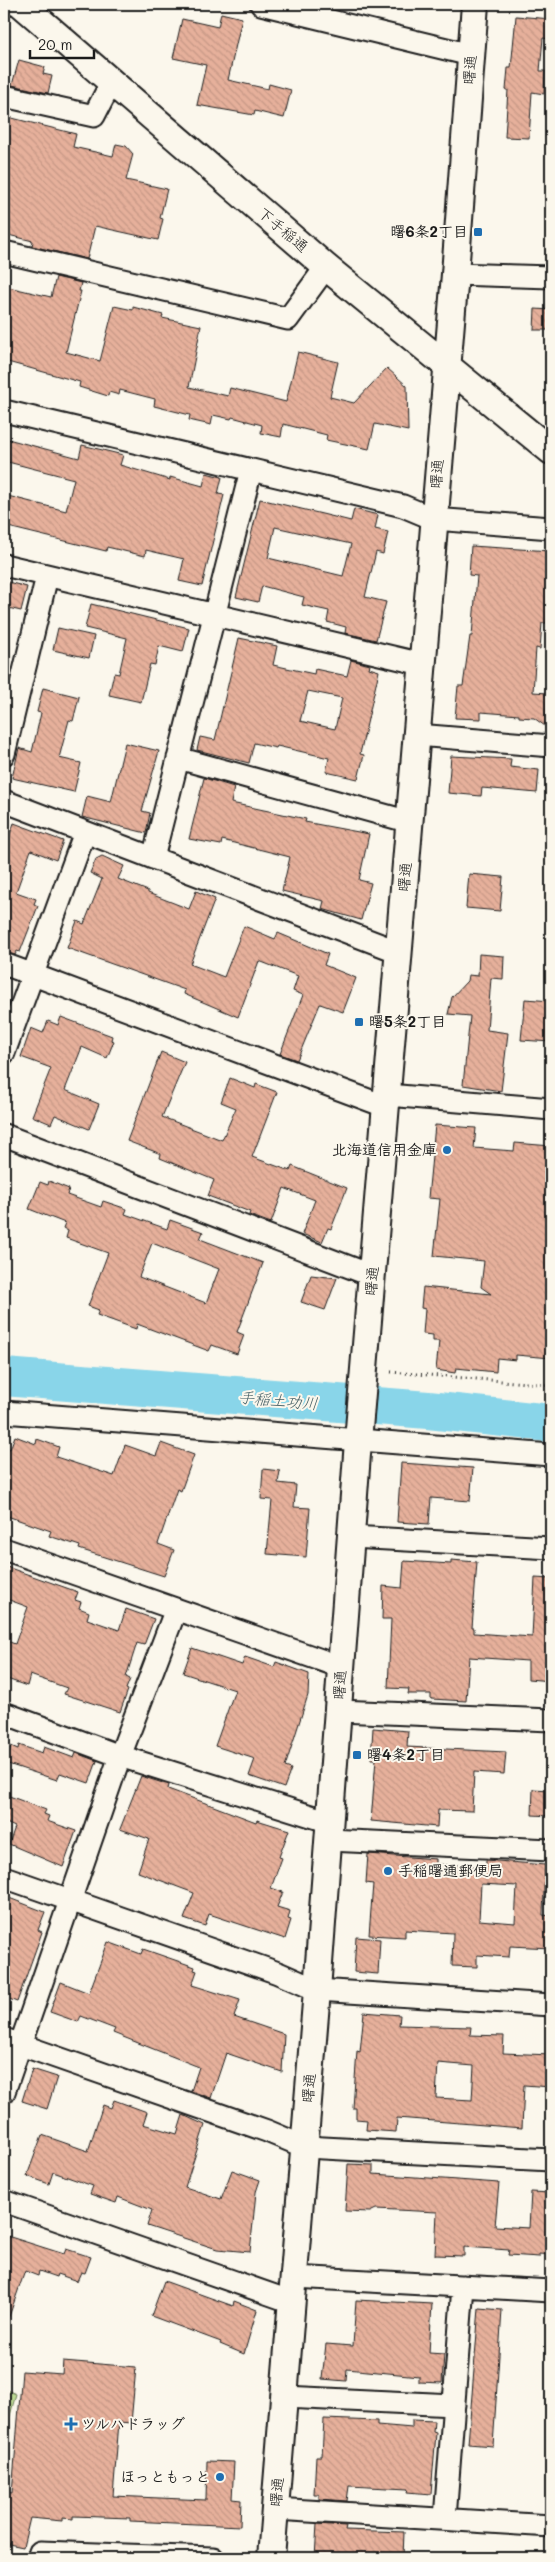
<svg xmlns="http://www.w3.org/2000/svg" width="555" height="2562" viewBox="0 0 555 2562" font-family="Mali,'Klee One',sans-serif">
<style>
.park{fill:url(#park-crowns);stroke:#6c7c58}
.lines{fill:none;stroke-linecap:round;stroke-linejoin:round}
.river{stroke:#89d5e9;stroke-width:38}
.building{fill:url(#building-back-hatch);stroke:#1c1c1c;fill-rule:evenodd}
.minor-casing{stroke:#1c1c1c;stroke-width:25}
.tertiary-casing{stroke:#1c1c1c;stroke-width:30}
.path{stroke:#1c1c1c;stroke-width:3;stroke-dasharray:1 4;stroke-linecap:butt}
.minor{stroke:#fbf7ec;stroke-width:21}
.tertiary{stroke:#fbf7ec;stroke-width:26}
.poi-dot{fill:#1f6fb2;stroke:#fbf7ec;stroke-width:2}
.labels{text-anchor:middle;stroke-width:4;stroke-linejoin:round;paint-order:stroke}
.street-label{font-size:15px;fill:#1c1c1c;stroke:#fbf7ec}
.poi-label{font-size:15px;font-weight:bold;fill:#1c1c1c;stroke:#fbf7ec;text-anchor:start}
.water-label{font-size:16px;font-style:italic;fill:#425d64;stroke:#fbf7ec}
</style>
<defs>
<pattern id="park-crowns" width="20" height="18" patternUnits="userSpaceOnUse" patternTransform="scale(1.25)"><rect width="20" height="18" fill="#bddb93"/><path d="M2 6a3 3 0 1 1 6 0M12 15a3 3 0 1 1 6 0" fill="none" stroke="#a2bb7e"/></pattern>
<pattern id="building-back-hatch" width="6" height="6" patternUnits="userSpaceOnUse" patternTransform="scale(1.25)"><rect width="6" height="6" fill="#e6b09b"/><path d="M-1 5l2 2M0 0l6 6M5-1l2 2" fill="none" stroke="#c59785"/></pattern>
</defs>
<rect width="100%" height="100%" fill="#fbf7ec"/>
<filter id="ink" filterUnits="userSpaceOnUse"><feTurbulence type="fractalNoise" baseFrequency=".02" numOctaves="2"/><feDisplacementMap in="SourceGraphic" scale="10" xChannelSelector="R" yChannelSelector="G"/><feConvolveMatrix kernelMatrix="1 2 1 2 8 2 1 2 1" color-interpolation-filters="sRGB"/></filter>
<g filter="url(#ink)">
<!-- park -->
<path class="park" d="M4,2389L16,2394L4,2437Z"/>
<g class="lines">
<!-- river -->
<path class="river" d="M4,1377L428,1410L551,1423"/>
</g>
<!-- building -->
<path class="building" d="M221,13L242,18L228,80L268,89L269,84L291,90L284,118L255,111L254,115L197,105L206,65L173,58L182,19L218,27Z
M516,16L551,19L550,39L543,38L540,71H545L544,94L532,92L529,138L505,137L508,90H506L508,68H511Z
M19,60L45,67L43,74L52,76L48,93L12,85Z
M4,116L76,134L73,147L113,156L116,144L126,146L133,154L126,180L167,189L160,218L163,219L158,240L95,226L87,259L32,246L33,241L4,234Z
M56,277L81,283L79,291H81L66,352L100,361L114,306L133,310V307L163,315L162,318L201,326L189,387L228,396L230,388L286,402L298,352L338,362L330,397L354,403L387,368L407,386L408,431L375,424L369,449L326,440L327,435L283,424L281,437L261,433L262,425L232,417L231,419L213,415L211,425L189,420L190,415L154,406L155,399L120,390L119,395L109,392L108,396L79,387L80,382L4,361V286L51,297Z
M535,309L551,310V330H534Z
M4,438L79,458L82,445L123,455L120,465L170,480V477L203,486L206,473L222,477L218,494L224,495L202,586L179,581L184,559L146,550L145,556L107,547L106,551L4,526V495L66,511L74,479L4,461Z
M260,499L351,521L354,509L378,515L375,529L388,532L383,554L376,552L365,597L386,602L376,640L345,633L346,627L327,622L329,611L302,605L304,597L262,586L258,602L236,597ZM275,527L351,544L343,576L268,558Z
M471,546L551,551L547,623H542L540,649L536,648L533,692L548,693L545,726L534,718L519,717V715L481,712V719L455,718L458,686H463L470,636H472L477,576L469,575Z
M4,581L27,587L21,611L4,607Z
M91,604L189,628L183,652L159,646L155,665L150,664L141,702L109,695L114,673L119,674L127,638L85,628Z
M58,628L94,636L89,658L53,650Z
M239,638L277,646L273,665L314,674L315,669L347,676L351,660L370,665L369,668L379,671L360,754L364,755L358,779L326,772L329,758L277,746L276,748L254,743L249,763L197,750L200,737L215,740ZM308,691L342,698L335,729L300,721Z
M43,688L79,697L73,721L69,720L59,758L81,763L74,792L12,778L19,748L32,752L41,713L37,712Z
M125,743L159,751L142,811L150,813L146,833L82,817L87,796L111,802Z
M451,756L511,759L510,767L539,770L537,793L482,788L481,796L448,793Z
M204,778L234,787L231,803L306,819L305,822L369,834L359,880L371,883L361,920L322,909L324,901L282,891L290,857L222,840L221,845L189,839Z
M14,823L63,841L56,860L31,850L16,892L36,899L34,904L38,906L20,952L17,951L15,955L4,952V852Z
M102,856L124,866L118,879L148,891V893L189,909L196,891L215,899L190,964L224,977L244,926L275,939L278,933L328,954L324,965L356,978L343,1012L320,1004L297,1060L280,1054L303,995L293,991L298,976L259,961L238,1017L184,994L185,990L67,948L77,921L84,924L102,879L90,873L96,859Z
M469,874L503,877L500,911L466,908Z
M479,954L504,956L503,979L491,978L487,1030L508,1033L501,1091L463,1085L470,1016L448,1014L452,997L467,981L468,975L478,976Z
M525,999L551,1001V1042L521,1040Z
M61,1017L112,1036L111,1040L114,1041L107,1058L82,1047L65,1090L99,1104L89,1129L55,1115L51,1124L32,1116L51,1068L21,1057L31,1028L43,1033L48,1021L58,1025Z
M161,1052L185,1062L162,1117L222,1140L236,1108L221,1102L230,1078L255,1088L256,1084L277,1092L252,1157L290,1171L292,1166L347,1188L331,1229L328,1228L322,1242L302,1234L315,1200L284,1188L271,1223L249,1215L250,1212L208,1196L214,1180L160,1158L161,1154L127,1141Z
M435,1125L476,1128L474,1148L514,1151L515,1143L551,1146V1358L516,1355V1360L497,1358L496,1372L456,1368L455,1373L436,1370L439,1341H433V1335L423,1334L425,1309L421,1308L423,1287L491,1294L481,1287L484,1261L434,1256L440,1199L428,1198Z
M49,1181L69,1189L67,1195L101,1207L103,1201L127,1209L125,1214L167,1229L170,1220L203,1232L200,1239L263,1263L237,1332L244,1335L237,1354L212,1345L209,1351L137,1324L136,1329L97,1315L99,1310L88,1306L108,1253L66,1238L68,1231L63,1228L65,1223L29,1209L40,1182L48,1185ZM152,1243L219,1269L206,1303L139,1277Z
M311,1275L337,1278L325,1310L301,1302Z
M15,1436L36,1444L37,1439L59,1447L56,1457L114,1476L125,1445L156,1456L161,1443L194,1455L181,1491L177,1489L158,1544L174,1550L164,1576L79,1549L80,1546L49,1536L51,1531L4,1515V1447L10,1449Z
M401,1463L473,1468L470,1501L431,1498L429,1524L397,1522Z
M263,1469L280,1471L278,1483L296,1485L294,1507L310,1508L306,1557L267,1554L272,1500L261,1499Z
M451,1560L477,1562L472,1628H474V1633L532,1637L535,1578L551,1579V1681L528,1679V1661L469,1657L466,1701L431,1699V1694H408L409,1689L388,1688L391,1619H382L383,1586L402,1588L404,1561L451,1564Z
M4,1566L78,1592L75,1600L81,1602L79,1608L89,1612L87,1619L119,1630L126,1609L154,1619L144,1645L137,1643L126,1677L130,1679L126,1689L128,1690L120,1712L64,1694L67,1688L30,1675L27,1686L4,1678V1640L15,1644L28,1607L4,1598Z
M192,1648L242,1665L245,1657L274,1667L276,1662L309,1674L308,1695L285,1767L291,1769L284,1788L249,1776L255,1759L215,1746L235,1690L183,1673Z
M373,1728L408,1731L407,1747L506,1752L504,1774L474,1772L472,1811L438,1810L437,1827L371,1821L376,1759H371Z
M19,1745L42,1753L44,1747L74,1758L76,1753L97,1761L89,1783L60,1773L57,1780L5,1763L11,1746L18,1749Z
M141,1776L169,1785L168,1789L256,1822L257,1820L289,1830L279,1857L282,1858L271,1888L283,1892L277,1907L290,1911L288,1919L291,1920L285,1939L209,1914L205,1926L184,1919L194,1893L138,1872L149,1839L120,1829Z
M533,1789L551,1790V1816L532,1815Z
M4,1794L46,1810L44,1814L49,1816L47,1821L76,1831L63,1867L9,1844L15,1827L4,1822Z
M368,1854L436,1859V1864L486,1867V1860L545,1865L543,1915L551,1916V1948L510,1946L509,1957L477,1955V1967L452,1966L453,1933L405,1930V1937L369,1935L373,1884L366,1883ZM481,1884L517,1886L515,1923L479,1920Z
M4,1896L45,1912L38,1930L42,1932L17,2002L4,1997Z
M356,1937L380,1939L378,1974L354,1972Z
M108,1942L141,1954L143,1949L195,1967L194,1970L197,1971L192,1985L240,2000L234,2017L284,2034L282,2072L226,2053L211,2098L191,2091L199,2067L113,2033L115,2029L81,2016L78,2022L50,2012L61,1982L89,1993Z
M364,2012L400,2015L399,2025L471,2027L470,2035L504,2036L503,2053L551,2055V2087L524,2085L522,2128L397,2118L396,2132L366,2130L367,2120L356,2119V2108H353L357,2051L360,2052ZM438,2063L474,2066L472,2100L436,2098Z
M32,2069L57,2077L47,2109L22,2101Z
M114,2100L147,2112L143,2124L177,2134L183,2115L205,2125L185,2187L221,2199L232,2170L260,2180L256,2192L250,2252L217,2249L147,2226L152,2210L118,2197L116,2203L90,2194L93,2186L53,2172L49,2184L27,2176L42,2135L88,2151L103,2105L111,2108Z
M348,2164L373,2165V2174L499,2183L495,2226L529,2228L531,2192L551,2193V2255L539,2254V2257L508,2255L509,2250L464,2247V2256L435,2255L437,2212L376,2209L370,2212L345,2211Z
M4,2235L64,2254L66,2249L91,2257L85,2273L81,2272L77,2281L57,2274L56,2277L39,2271L38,2276L25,2271L6,2325H4Z
M164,2281L233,2306L234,2301L257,2310L244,2354L220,2344L221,2342L151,2316Z
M356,2300L432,2304L429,2353L444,2354L442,2383L419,2382V2376L347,2369L346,2381L322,2379L326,2344L353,2346Z
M479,2308L502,2310L493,2446L468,2444Z
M63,2361L136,2367L131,2423L119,2422L113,2496L206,2500L207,2461L234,2462L232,2499L241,2500L240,2526L130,2521V2518L73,2516V2519L62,2518V2521L30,2518L23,2547L4,2543V2491L12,2493L22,2371L62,2374Z
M324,2419L377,2421V2425L412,2428V2420L434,2421L433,2432L436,2433L431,2494L407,2492L408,2489L349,2486L347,2501L319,2499V2494H314L316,2456H322Z
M317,2524L346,2526L345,2530L404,2532L403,2557L372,2555V2558H315Z"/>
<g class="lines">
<!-- minor casing -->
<g class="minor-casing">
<path id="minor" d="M261,4L471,55
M4,6V4
M4,96L94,116L111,83
M4,252L288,319L326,267
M455,274L551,277
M4,411L403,506L434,519L551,528
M4,565L422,664
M417,735L551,746
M4,754L47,576
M178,758L410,822
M4,801L399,952
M153,858L251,470
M4,964L387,1107
M4,1053L85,832
M388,1095L551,1109
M4,1135L373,1276
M4,1412L551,1455
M351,1537L551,1548
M4,1549L341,1667
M339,1711L551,1720
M4,1713L120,1756L330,1822
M328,1840L551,1850
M4,1877L278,1973L317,1990L551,2005
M4,2039L267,2131L305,2147L551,2160
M4,2092L120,1756L176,1609
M4,2201L292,2302
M294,2277L551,2291
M284,2397L454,2405
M275,2509L551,2526
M445,2518L463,2286
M38,2558L40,2552L213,2558"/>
</g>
<!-- tertiary casing -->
<g class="tertiary-casing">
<path id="tertiary" d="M21,4L326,267L551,451
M271,2558L317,1990L358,1441L455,274L475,4"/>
</g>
<!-- path -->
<path class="path" d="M391,1372L551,1385"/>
<!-- minor -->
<use href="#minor" class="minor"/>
<!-- tertiary -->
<use href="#tertiary" class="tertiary"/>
</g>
</g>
<!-- markers -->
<g class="poi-dot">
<rect x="473" y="227" width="10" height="10" rx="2.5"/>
<rect x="354" y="1017" width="10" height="10" rx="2.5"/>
<circle cx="447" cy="1150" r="5"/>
<rect x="352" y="1750" width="10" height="10" rx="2.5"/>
<circle cx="388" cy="1871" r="5"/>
<path d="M68.5 2416.5h5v5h5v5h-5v5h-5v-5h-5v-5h5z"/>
<circle cx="220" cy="2477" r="5"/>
</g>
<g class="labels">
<!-- street labels -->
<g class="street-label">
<text transform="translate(470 70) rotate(-86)" y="5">曙通</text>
<text transform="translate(283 230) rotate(40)" y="5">下手稲通</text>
<text transform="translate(437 474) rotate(-86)" y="5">曙通</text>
<text transform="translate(405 877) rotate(-85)" y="5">曙通</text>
<text transform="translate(372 1281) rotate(-85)" y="5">曙通</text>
<text transform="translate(340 1685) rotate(-87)" y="5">曙通</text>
<text transform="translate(309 2088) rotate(-85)" y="5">曙通</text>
<text transform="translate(277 2492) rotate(-85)" y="5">曙通</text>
</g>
<!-- poi labels -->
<g class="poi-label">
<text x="468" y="237" text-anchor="end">曙6条2丁目</text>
<text x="369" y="1027">曙5条2丁目</text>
<text x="437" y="1155" text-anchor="end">北海道信用金庫</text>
<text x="367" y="1760">曙4条2丁目</text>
<text x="398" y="1876">手稲曙通郵便局</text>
<text x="81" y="2429">ツルハドラッグ</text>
<text x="210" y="2482" text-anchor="end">ほっともっと</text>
</g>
<!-- water labels -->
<g class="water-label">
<text transform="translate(278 1400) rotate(5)" y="6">手稲土功川</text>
</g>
</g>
<!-- margin -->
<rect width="555" height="2562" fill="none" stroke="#fbf7ec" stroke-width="20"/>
<rect x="10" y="10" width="535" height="2542" fill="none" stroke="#1c1c1c" stroke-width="2" filter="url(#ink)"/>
<!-- scale -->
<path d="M30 50v8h64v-8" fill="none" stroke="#1c1c1c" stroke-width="2.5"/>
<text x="38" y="50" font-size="15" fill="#1c1c1c" stroke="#fbf7ec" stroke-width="4" paint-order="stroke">20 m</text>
</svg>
